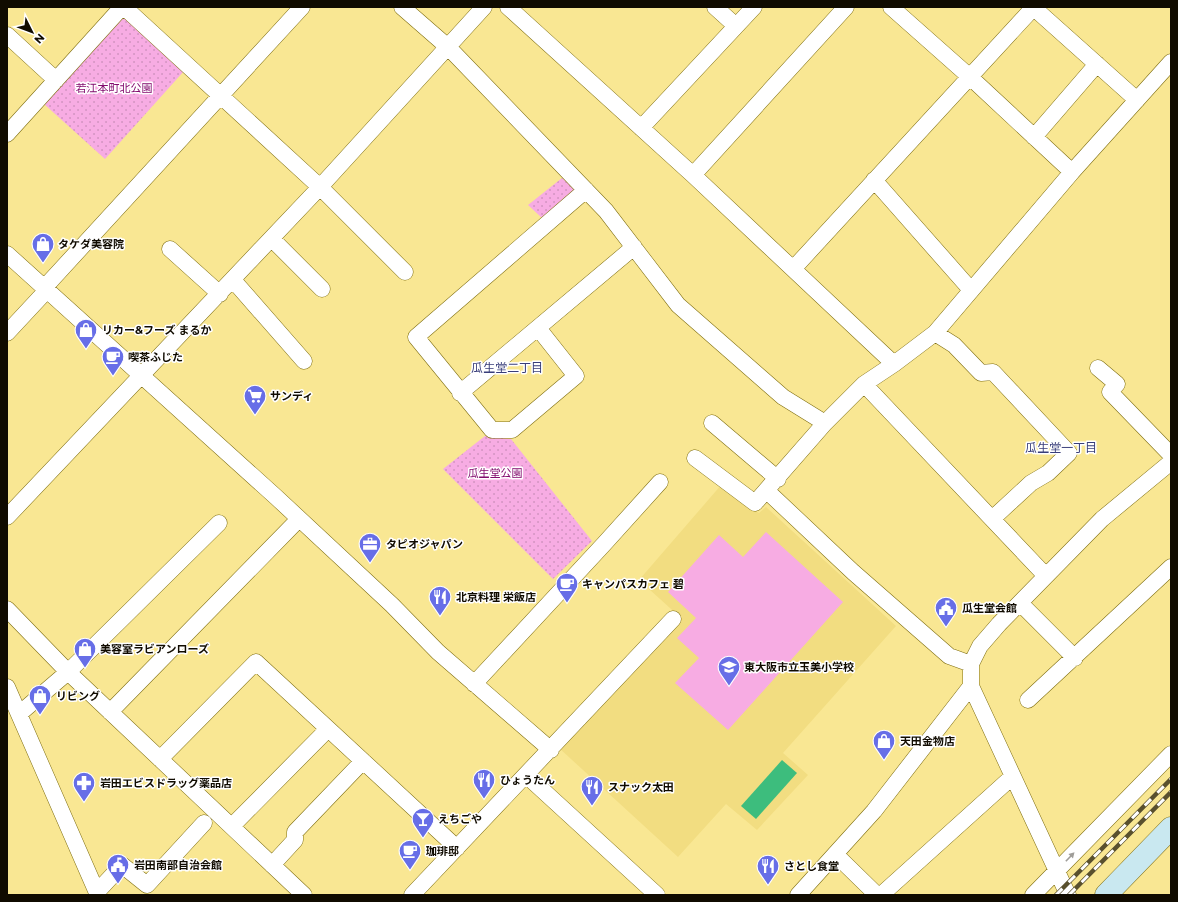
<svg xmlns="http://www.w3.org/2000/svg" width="1178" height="902" viewBox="0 0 1178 902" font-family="Montserrat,'Noto Sans JP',sans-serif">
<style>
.built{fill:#f2dd81}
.grass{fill:url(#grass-dots)}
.garden{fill:#f7ace3}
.water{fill:#3dbd7d}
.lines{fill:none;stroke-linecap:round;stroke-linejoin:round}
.street-casing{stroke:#7f6e11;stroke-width:17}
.secondary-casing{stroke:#7f6e11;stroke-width:23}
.street{stroke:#fff;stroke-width:16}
.secondary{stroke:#c9e8f0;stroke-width:22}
.rail-casing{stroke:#59502e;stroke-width:4.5}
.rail{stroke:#fff;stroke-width:3;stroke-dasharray:9;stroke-linecap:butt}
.oneway{fill:#9f9d99}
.labels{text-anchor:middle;stroke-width:3;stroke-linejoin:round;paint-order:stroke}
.park-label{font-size:11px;fill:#820b6e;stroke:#fff}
.poi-label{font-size:11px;font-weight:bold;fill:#100b00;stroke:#fff;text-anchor:start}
.neighbourhood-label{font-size:12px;fill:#393e7a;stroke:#fff}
</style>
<defs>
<pattern id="grass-dots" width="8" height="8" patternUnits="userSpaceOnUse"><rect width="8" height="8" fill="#f7ace3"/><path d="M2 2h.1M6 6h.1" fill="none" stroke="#d393c1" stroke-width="1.8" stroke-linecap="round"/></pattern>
</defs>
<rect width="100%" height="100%" fill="#f9e793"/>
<!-- built -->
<path class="built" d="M722,484L759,513L766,507L896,626L783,753L808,775L757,830L726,804L678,857L559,748L681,618L639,580Z"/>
<!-- grass -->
<path class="grass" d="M124,17L184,71L105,159L44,104Z
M562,178L576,190L542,218L528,205Z
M485,436L511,439L592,541L553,579L443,469Z"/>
<!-- garden -->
<path class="garden" d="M766,532L843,602L728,730L675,683L699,658L677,638L696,618L668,592L719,535L743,557Z"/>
<!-- water -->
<path class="water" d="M782,760L797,773L756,819L741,806Z"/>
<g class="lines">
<!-- street casing -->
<g class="street-casing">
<path id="street" d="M124,7L320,187L405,272
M402,7L449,48L606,211L678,305L783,397L825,423
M508,7L693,175L894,364
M715,7L736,26
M1034,8L1137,100
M7,35L56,80
M641,128L754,7
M7,134L122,7
M1034,137L1097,64
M1072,172L1171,62
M693,175L846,7
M874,180L971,290
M272,239L322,289
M170,249L220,294
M7,254L276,497L392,605L438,652L551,750
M793,269L1034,7
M233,280L304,361
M44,288L302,7
M538,328L576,376L512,430H492L416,337L586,190
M7,333L47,290
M935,333L954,345L981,373L993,372L1069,453L1048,473L1031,483L992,519
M1098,368L1117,384L1110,392L1171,455
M864,384L1046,576
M460,393L634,247
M712,423L778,479
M695,458L755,503L825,423L864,384L894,364L935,333L1072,172L970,77L891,7
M767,491L853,572L949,656L971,664
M7,517L320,187L484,7
M1020,603L1075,658
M7,609L68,672L304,895
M474,684L604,544L660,482
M7,687L98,895
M1028,700L1171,567
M110,712L299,519
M19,714L68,672L219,523
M160,759L256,662L457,848
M526,775L657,895
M232,826L328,729
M835,854L877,895
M272,865L295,840V832L363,761
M97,892L122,865L147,885L204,823
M412,895L673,619
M798,895L874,811L971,686
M881,895L1012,777
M1033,895L1171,754
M1068,895L971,686V664L980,646L999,624L1102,519L1171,462"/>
</g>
<!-- secondary casing -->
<g class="secondary-casing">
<path id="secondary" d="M1106,895L1171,828"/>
</g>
<!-- street -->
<use href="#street" class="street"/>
<!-- secondary -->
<use href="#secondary" class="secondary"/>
<!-- rail casing -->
<g class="rail-casing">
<path id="rail" d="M1056,895L1171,779
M1069,895L1171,792"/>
</g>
<!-- rail -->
<use href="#rail" class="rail"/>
</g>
<!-- one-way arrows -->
<defs><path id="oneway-solid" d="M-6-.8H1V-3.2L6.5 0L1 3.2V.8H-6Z"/></defs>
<use class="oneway" href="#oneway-solid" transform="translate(1070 857) rotate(-46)"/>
<!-- icons -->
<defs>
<g id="shop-pin" transform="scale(1.15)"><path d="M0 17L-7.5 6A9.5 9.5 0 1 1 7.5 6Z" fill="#676ee7" stroke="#fff"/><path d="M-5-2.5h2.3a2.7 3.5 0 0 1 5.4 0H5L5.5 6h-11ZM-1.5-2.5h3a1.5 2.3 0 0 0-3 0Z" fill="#fff"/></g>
<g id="cafe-pin" transform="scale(1.15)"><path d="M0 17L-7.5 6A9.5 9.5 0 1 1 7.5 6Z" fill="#676ee7" stroke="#fff"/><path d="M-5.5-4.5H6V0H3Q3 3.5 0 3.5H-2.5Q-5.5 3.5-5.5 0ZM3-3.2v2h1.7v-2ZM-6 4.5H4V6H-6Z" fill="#fff"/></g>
<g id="supermarket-pin" transform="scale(1.15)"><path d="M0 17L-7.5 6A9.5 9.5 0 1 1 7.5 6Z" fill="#676ee7" stroke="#fff"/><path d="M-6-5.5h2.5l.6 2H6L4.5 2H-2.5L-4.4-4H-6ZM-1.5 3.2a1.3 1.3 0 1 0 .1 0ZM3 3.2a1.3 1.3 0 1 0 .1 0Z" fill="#fff"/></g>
<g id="office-pin" transform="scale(1.15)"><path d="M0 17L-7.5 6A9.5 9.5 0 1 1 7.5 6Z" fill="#676ee7" stroke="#fff"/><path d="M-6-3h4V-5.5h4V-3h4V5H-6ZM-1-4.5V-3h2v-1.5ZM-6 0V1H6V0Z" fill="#fff"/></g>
<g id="restaurant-pin" transform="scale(1.15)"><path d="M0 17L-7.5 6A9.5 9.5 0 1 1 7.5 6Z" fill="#676ee7" stroke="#fff"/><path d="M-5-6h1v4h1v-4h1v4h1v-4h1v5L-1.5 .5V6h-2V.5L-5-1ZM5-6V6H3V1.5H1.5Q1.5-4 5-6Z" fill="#fff"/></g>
<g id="civic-pin" transform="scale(1.15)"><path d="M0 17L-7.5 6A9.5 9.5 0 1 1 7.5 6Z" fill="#676ee7" stroke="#fff"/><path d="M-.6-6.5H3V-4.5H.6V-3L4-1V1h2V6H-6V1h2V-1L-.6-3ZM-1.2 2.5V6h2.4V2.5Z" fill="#fff"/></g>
<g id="school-pin" transform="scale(1.15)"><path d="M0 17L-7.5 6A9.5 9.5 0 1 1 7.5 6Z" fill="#676ee7" stroke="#fff"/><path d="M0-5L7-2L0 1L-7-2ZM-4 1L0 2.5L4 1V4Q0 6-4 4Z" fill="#fff"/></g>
<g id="pharmacy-pin" transform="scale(1.15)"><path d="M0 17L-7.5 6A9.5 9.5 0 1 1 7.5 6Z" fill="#676ee7" stroke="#fff"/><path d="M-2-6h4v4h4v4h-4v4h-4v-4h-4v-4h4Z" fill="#fff"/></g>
<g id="bar-pin" transform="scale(1.15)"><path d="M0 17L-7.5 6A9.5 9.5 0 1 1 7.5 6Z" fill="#676ee7" stroke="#fff"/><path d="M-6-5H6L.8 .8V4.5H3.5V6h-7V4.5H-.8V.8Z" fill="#fff"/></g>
</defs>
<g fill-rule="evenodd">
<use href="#shop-pin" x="43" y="244"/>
<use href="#shop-pin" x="86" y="330"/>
<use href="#cafe-pin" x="113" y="357"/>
<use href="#supermarket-pin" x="255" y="396"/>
<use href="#office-pin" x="370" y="544"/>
<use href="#cafe-pin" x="567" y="584"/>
<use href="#restaurant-pin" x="440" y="597"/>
<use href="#civic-pin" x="946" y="608"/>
<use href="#shop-pin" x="85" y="649"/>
<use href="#school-pin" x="729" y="667"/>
<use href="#shop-pin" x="40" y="696"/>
<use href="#shop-pin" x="884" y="741"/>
<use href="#restaurant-pin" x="484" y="780"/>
<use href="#pharmacy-pin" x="84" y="783"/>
<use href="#restaurant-pin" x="592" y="787"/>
<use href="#bar-pin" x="423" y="819"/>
<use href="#cafe-pin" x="410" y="851"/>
<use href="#civic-pin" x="118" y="865"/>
<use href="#restaurant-pin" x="768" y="866"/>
</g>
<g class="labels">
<!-- park labels -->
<g class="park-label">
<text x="114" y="92">若江本町北公園</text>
<text x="495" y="477">瓜生堂公園</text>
</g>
<!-- poi labels -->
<g class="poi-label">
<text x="58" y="248">タケダ美容院</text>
<text x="102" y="334">リカー&amp;フーズ まるか</text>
<text x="128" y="361">喫茶ふじた</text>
<text x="270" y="400">サンディ</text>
<text x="386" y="548">タピオジャパン</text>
<text x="582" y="588">キャンパスカフェ 碧</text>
<text x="456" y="601">北京料理 栄飯店</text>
<text x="962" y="612">瓜生堂会館</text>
<text x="100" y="653">美容室ラビアンローズ</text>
<text x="744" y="671">東大阪市立玉美小学校</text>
<text x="56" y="700">リビング</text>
<text x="900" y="745">天田金物店</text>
<text x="500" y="784">ひょうたん</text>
<text x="100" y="787">岩田エビスドラッグ薬品店</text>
<text x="608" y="791">スナック太田</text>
<text x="438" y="823">えちごや</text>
<text x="426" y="855">珈琲邸</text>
<text x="134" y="869">岩田南部自治会館</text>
<text x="784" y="870">さとし食堂</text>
</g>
<!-- neighbourhood labels -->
<g class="neighbourhood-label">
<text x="507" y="372">瓜生堂二丁目</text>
<text x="1061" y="452">瓜生堂一丁目</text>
</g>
</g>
<!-- border -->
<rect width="1178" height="902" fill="none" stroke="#100b00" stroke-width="16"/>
<!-- north arrow -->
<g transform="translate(32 32) rotate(132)" stroke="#ffffff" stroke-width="3" paint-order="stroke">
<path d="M0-3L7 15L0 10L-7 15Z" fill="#100b00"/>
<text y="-6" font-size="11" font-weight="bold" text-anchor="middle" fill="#100b00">N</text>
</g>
</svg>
